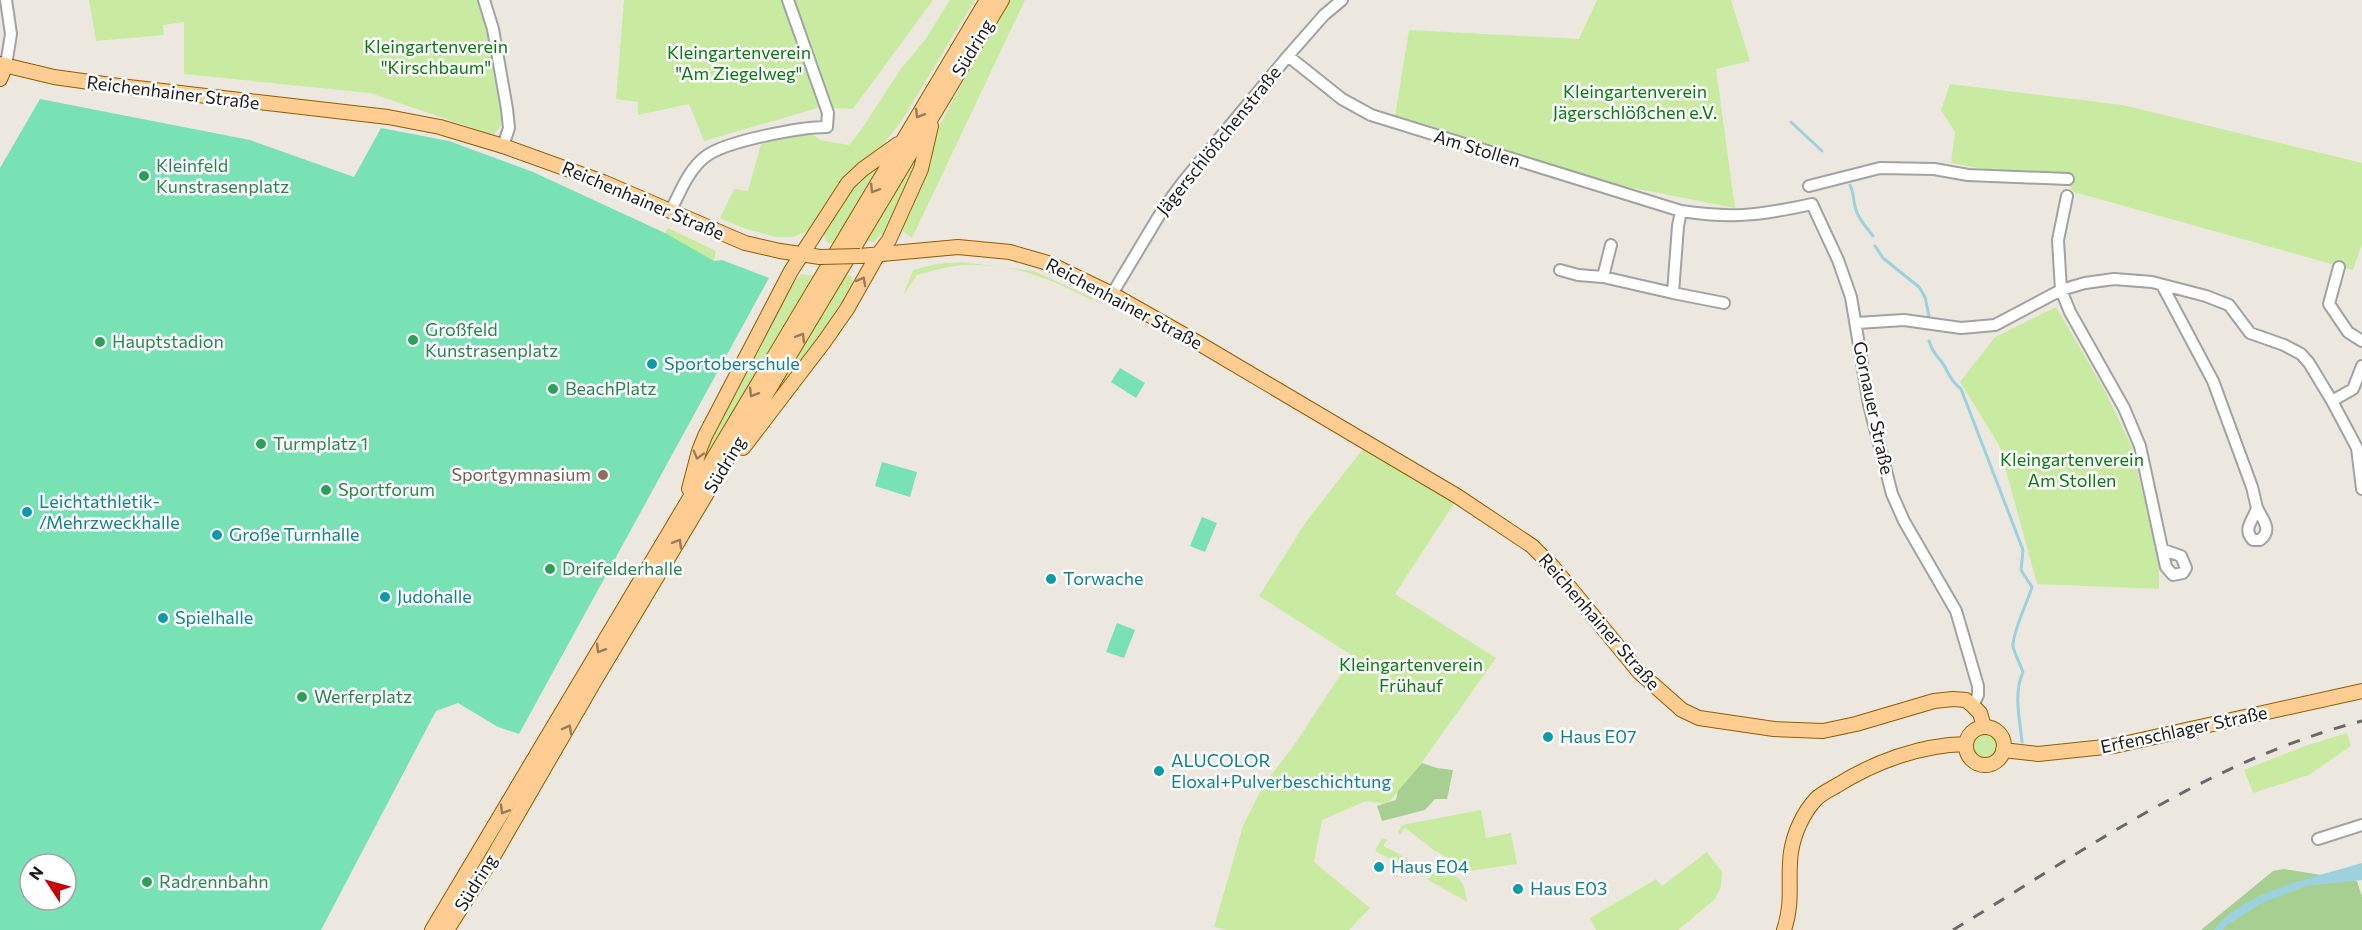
<svg xmlns="http://www.w3.org/2000/svg" width="2362" height="930" viewBox="0 0 2362 930" font-family="Commissioner,sans-serif">
<style>
.grass{fill:#c8eba1}
.forest{fill:#a6cf91}
.pitch{fill:#78e2b5;fill-rule:evenodd}
.water{fill:#9cd1de}
.lines{fill:none;stroke-linecap:round;stroke-linejoin:round}
.stream{stroke:#9cd1de;stroke-width:3}
.minor-casing{stroke:#a2a2a2;stroke-width:14}
.major-casing{stroke:#915c00;stroke-width:16}
.minor{stroke:#fff;stroke-width:10}
.major{stroke:#ffcc92;stroke-width:14}
.rail{stroke:#696969;stroke-width:3;stroke-dasharray:12 12;stroke-linecap:butt}
.major-bridge-casing{stroke:#915c00;stroke-width:16;stroke-linecap:butt}
.major-bridge{stroke:#ffcc92;stroke-width:14}
.oneway{stroke:#987c5c}
.leisure-dot{fill:#2e9e5b;stroke:#fff;stroke-width:2}
.culture-dot{fill:#0f9aa8;stroke:#fff;stroke-width:2}
.education-dot{fill:#8d6e63;stroke:#fff;stroke-width:2}
.labels{text-anchor:middle;stroke-width:5;stroke-linejoin:round;paint-order:stroke}
.park-label{font-size:18px;fill:#067c0c;stroke:#fff}
.street-label{font-size:18px;fill:#1b1b1b;stroke:#fff}
.leisure-label{font-size:18px;fill:#27864d;stroke:#fff;text-anchor:start}
.culture-label{font-size:18px;fill:#0d838f;stroke:#fff;text-anchor:start}
.education-label{font-size:18px;fill:#785e54;stroke:#fff;text-anchor:end}
</style>
<rect width="100%" height="100%" fill="#ede8df"/>
<!-- grass -->
<path class="grass" d="M89,0H480L490,36L504,115L501,126L493,135L370,93L184,74V22L163,25L164,35L96,41Z
M624,0H785L821,107L704,141L689,104L638,115V102L616,99Z
M791,0H933L853,109L832,108Z
M950,0H975L901,122L877,152L845,176L810,230L793,237H776L746,229L720,218L734,189L748,191L761,144L799,132H810L820,140L849,145L861,130L900,70L925,40Z
M1007,0H1025L912,238L903,231L902,224L931,163L936,132Z
M1597,0H1731L1750,61L1716,69L1735,208L1567,175L1395,116L1409,30L1579,39Z
M1950,84L2123,105L2362,163V244L2353,270L2074,192L2068,184L1951,163L1955,132L1941,110Z
M920,146L919,163L884,235L881,234L874,242L863,241Z
M887,156L836,243H827L824,235L826,228L853,183Z
M668,228L716,251L714,261L654,252Z
M962,262L1034,271L1093,298L1091,300C1047,277 1019,265 968,265C951,265 933,271 917,275L903,296L913,270L936,264Z
M801,274L816,276L700,471L701,455L792,281L795,282Z
M851,275L854,288L831,326L754,425L844,276Z
M2056,307L2104,389L2132,447L2159,562V589L2037,584L1999,445L1960,382L1995,337Z
M1366,445L1457,499L1395,594L1496,658L1415,772L1387,804L1366,801L1322,820L1314,862L1370,908L1349,930H1228L1214,927L1243,826L1264,784L1292,748L1353,656L1259,596L1306,522Z
M1966 746a19 19 0 1 1 38 0a19 19 0 1 1-38 0Z
M2347,733L2351,746L2309,775L2253,793L2244,770L2305,746Z
M1481,810L1486,838L1511,833L1517,864L1463,872L1465,866L1435,851L1405,828L1400,834L1398,831L1402,825Z
M1382,838L1387,840L1383,846L1399,854L1420,870L1425,865L1426,866L1423,877L1375,851Z
M1707,852L1722,872L1721,887L1715,899L1678,930H1596L1590,918L1656,879L1662,886Z
M1442,870C1461,877 1465,882 1467,902L1428,880L1433,873Z"/>
<!-- forest -->
<path class="forest" d="M1422,763L1437,768L1453,770L1447,799H1435L1425,810L1382,821L1377,806L1396,800L1398,791Z
M2284,869L2357,881L2362,897V930H2201L2273,871Z"/>
<!-- pitch -->
<path class="pitch" d="M40,99L250,140L354,177L381,128L449,141L533,172L665,233L714,261L722,260L769,278L519,734L498,727L458,703L436,711L321,930H0V168ZM30,864H66V900H30Z
M1120,368L1145,383L1136,398L1111,382Z
M882,462L917,472L910,497L875,486Z
M1202,517L1217,523L1205,552L1190,546Z
M1117,623L1135,630L1124,658L1106,652Z"/>
<!-- water -->
<path class="water" d="M2362,863V880L2306,886L2262,903L2227,925L2223,930H2214C2239,892 2320,876 2362,863Z"/>
<g class="lines">
<!-- stream -->
<path class="stream" d="M1791,122L1822,151
M1850,185C1854,193 1853,201 1856,210C1859,220 1867,228 1873,236
M1875,246L1883,258L1919,287L1925,297L1929,316
M1929,341C1932,350 1935,354 1941,361C1949,371 1948,379 1961,389L2023,550L2021,570L2032,587C2028,600 2012,634 2013,646C2013,650 2021,666 2023,672C2013,694 2020,719 2022,742"/>
<!-- minor casing -->
<g class="minor-casing">
<path id="minor" d="M6,0L11,34L6,65
M484,0L493,29L507,109L509,128L503,146
M1288,56L1342,99L1371,115L1681,211C1733,219 1762,215 1812,204L1838,260L1851,297L1869,405L1892,494L1904,521L1956,611L1978,686V695L1973,706
M1809,186L1880,168L1934,169L1968,175L2068,179
M2067,196L2058,240L2061,290L2070,312L2124,408L2140,446L2166,567L2173,575L2183,573L2186,568L2181,556L2164,550
M670,212C680,193 688,170 705,157C725,141 801,127 827,127L828,113L788,0
M2339,267L2329,304L2348,332L2362,341
M1560,270L1578,275L1603,277L1673,293L1678,226L1681,211
M1603,277L1611,245
M2162,285L2213,381L2252,487L2257,508C2253,521 2242,529 2253,540H2260C2273,530 2263,520 2257,508
M1673,293L1724,303
M1112,294L1163,209L1183,182L1288,56L1324,15L1342,0
M1857,323L1904,320L1961,328L1995,325L2061,290L2085,283L2114,279L2152,282L2206,296L2229,305L2250,333L2284,345L2301,354L2309,363L2332,401L2357,448L2362,489
M2332,401L2353,389L2362,366
M2318,839L2362,825"/>
</g>
<!-- major casing -->
<g class="major-casing">
<path id="major" d="M0,64L54,77L111,85L388,117L440,127L503,146L603,182L745,243L780,251L820,257
M0,79L6,65
M860,256L958,247L1010,252L1048,263L1112,294L1195,341L1457,496L1532,546L1553,567L1639,672L1682,710L1699,718L1774,729L1823,731L1856,724L1934,701L1953,699L1966,700L1973,706L1980,713L1984,727
M743,448L824,342L847,309L877,256L889,240L921,169L931,126
M689,489L699,451L705,436L791,271L848,183L863,169L898,144
M1966 746a19 19 0 1 1 38 0a19 19 0 1 1-38 0Z
M2003,750L2038,754L2114,746L2362,691
M432,930L987,0
M447,930L490,862L594,682L1002,0
M1784,930C1794,900 1787,881 1791,852C1794,833 1803,813 1816,799C1821,794 1829,790 1836,786C1874,762 1920,745 1966,744"/>
</g>
<!-- minor -->
<use href="#minor" class="minor"/>
<!-- major -->
<use href="#major" class="major"/>
<!-- rail -->
<path class="rail" d="M1953,930C2085,850 2211,760 2362,721"/>
<!-- major-bridge casing -->
<g class="major-bridge-casing">
<path id="major-bridge" d="M820,257L860,256"/>
</g>
<!-- major-bridge -->
<use href="#major-bridge" class="major-bridge"/>
</g>
<!-- one-way arrows -->
<defs><path id="oneway-chevron" d="M-2-3.5L2.5 0L-2 3.5" fill="none" stroke-width="1.6" stroke-linecap="round" stroke-linejoin="round" transform="scale(1.5)"/></defs>
<g class="oneway">
<use href="#oneway-chevron" transform="translate(919 114) rotate(121)"/>
<use href="#oneway-chevron" transform="translate(874 189) rotate(121)"/>
<use href="#oneway-chevron" transform="translate(862 281) rotate(-61)"/>
<use href="#oneway-chevron" transform="translate(801 337) rotate(-59)"/>
<use href="#oneway-chevron" transform="translate(753 393) rotate(121)"/>
<use href="#oneway-chevron" transform="translate(698 455) rotate(106)"/>
<use href="#oneway-chevron" transform="translate(678 543) rotate(-59)"/>
<use href="#oneway-chevron" transform="translate(600 649) rotate(121)"/>
<use href="#oneway-chevron" transform="translate(568 729) rotate(-61)"/>
<use href="#oneway-chevron" transform="translate(504 810) rotate(121)"/>
</g>
<!-- markers -->
<g class="leisure-dot">
<circle cx="144" cy="176" r="6"/>
<circle cx="413" cy="340" r="6"/>
<circle cx="100" cy="342" r="6"/>
<circle cx="553" cy="389" r="6"/>
<circle cx="261" cy="444" r="6"/>
<circle cx="326" cy="490" r="6"/>
<circle cx="550" cy="569" r="6"/>
<circle cx="302" cy="697" r="6"/>
<circle cx="147" cy="882" r="6"/>
</g>
<g class="culture-dot">
<circle cx="652" cy="364" r="6"/>
<circle cx="27" cy="512" r="6"/>
<circle cx="217" cy="535" r="6"/>
<circle cx="1051" cy="579" r="6"/>
<circle cx="385" cy="597" r="6"/>
<circle cx="163" cy="618" r="6"/>
<circle cx="1548" cy="737" r="6"/>
<circle cx="1159" cy="771" r="6"/>
<circle cx="1379" cy="867" r="6"/>
<circle cx="1518" cy="889" r="6"/>
</g>
<circle class="education-dot" cx="603" cy="475" r="6"/>
<g class="labels">
<!-- park labels -->
<g class="park-label">
<text x="436" y="53">Kleingartenverein<tspan x="436" dy="21">"Kirschbaum"</tspan></text>
<text x="739" y="59">Kleingartenverein<tspan x="739" dy="21">"Am Ziegelweg"</tspan></text>
<text x="1635" y="98">Kleingartenverein<tspan x="1635" dy="21">Jägerschlößchen e.V.</tspan></text>
<text x="2072" y="466">Kleingartenverein<tspan x="2072" dy="21">Am Stollen</tspan></text>
<text x="1411" y="671">Kleingartenverein<tspan x="1411" dy="21">Frühauf</tspan></text>
</g>
<!-- street labels -->
<g class="street-label">
<text transform="translate(973 48) rotate(-59)" y="6">Südring</text>
<text transform="translate(173 93) rotate(7)" y="6">Reichenhainer Straße</text>
<text transform="translate(1219 141) rotate(-51)" y="6">Jägerschlößchenstraße</text>
<text transform="translate(1477 149) rotate(17)" y="6">Am Stollen</text>
<text transform="translate(643 201) rotate(23)" y="6">Reichenhainer Straße</text>
<text transform="translate(1124 304) rotate(28)" y="6">Reichenhainer Straße</text>
<text transform="translate(1873 408) rotate(78)" y="6">Gornauer Straße</text>
<text transform="translate(725 465) rotate(-59)" y="6">Südring</text>
<text transform="translate(1599 622) rotate(49)" y="6">Reichenhainer Straße</text>
<text transform="translate(2184 730) rotate(-12)" y="6">Erfenschlager Straße</text>
<text transform="translate(476 883) rotate(-58)" y="6">Südring</text>
</g>
<!-- leisure labels -->
<g class="leisure-label">
<text x="156" y="172">Kleinfeld<tspan x="156" dy="21">Kunstrasenplatz</tspan></text>
<text x="425" y="336">Großfeld<tspan x="425" dy="21">Kunstrasenplatz</tspan></text>
<text x="112" y="348">Hauptstadion</text>
<text x="565" y="395">BeachPlatz</text>
<text x="273" y="450">Turmplatz 1</text>
<text x="338" y="496">Sportforum</text>
<text x="562" y="575">Dreifelderhalle</text>
<text x="314" y="703">Werferplatz</text>
<text x="159" y="888">Radrennbahn</text>
</g>
<!-- culture labels -->
<g class="culture-label">
<text x="664" y="370">Sportoberschule</text>
<text x="39" y="508">Leichtathletik-<tspan x="39" dy="21">/Mehrzweckhalle</tspan></text>
<text x="229" y="541">Große Turnhalle</text>
<text x="1063" y="585">Torwache</text>
<text x="397" y="603">Judohalle</text>
<text x="175" y="624">Spielhalle</text>
<text x="1560" y="743">Haus E07</text>
<text x="1171" y="767">ALUCOLOR<tspan x="1171" dy="21">Eloxal+Pulverbeschichtung</tspan></text>
<text x="1391" y="873">Haus E04</text>
<text x="1530" y="895">Haus E03</text>
</g>
<!-- education labels -->
<g class="education-label">
<text x="591" y="481">Sportgymnasium</text>
</g>
</g>
<!-- north arrow -->
<g transform="translate(48 882) rotate(306)"><circle r="28" fill="#ffffff" stroke="#a4a4a4" stroke-width="1.5"/>
<path d="M0-4.5L10 22L0 15L-10 22Z" fill="#c50006"/>
<text y="-9" font-size="16" font-weight="bold" text-anchor="middle" fill="#1b1b1b">N</text>
</g>
</svg>
